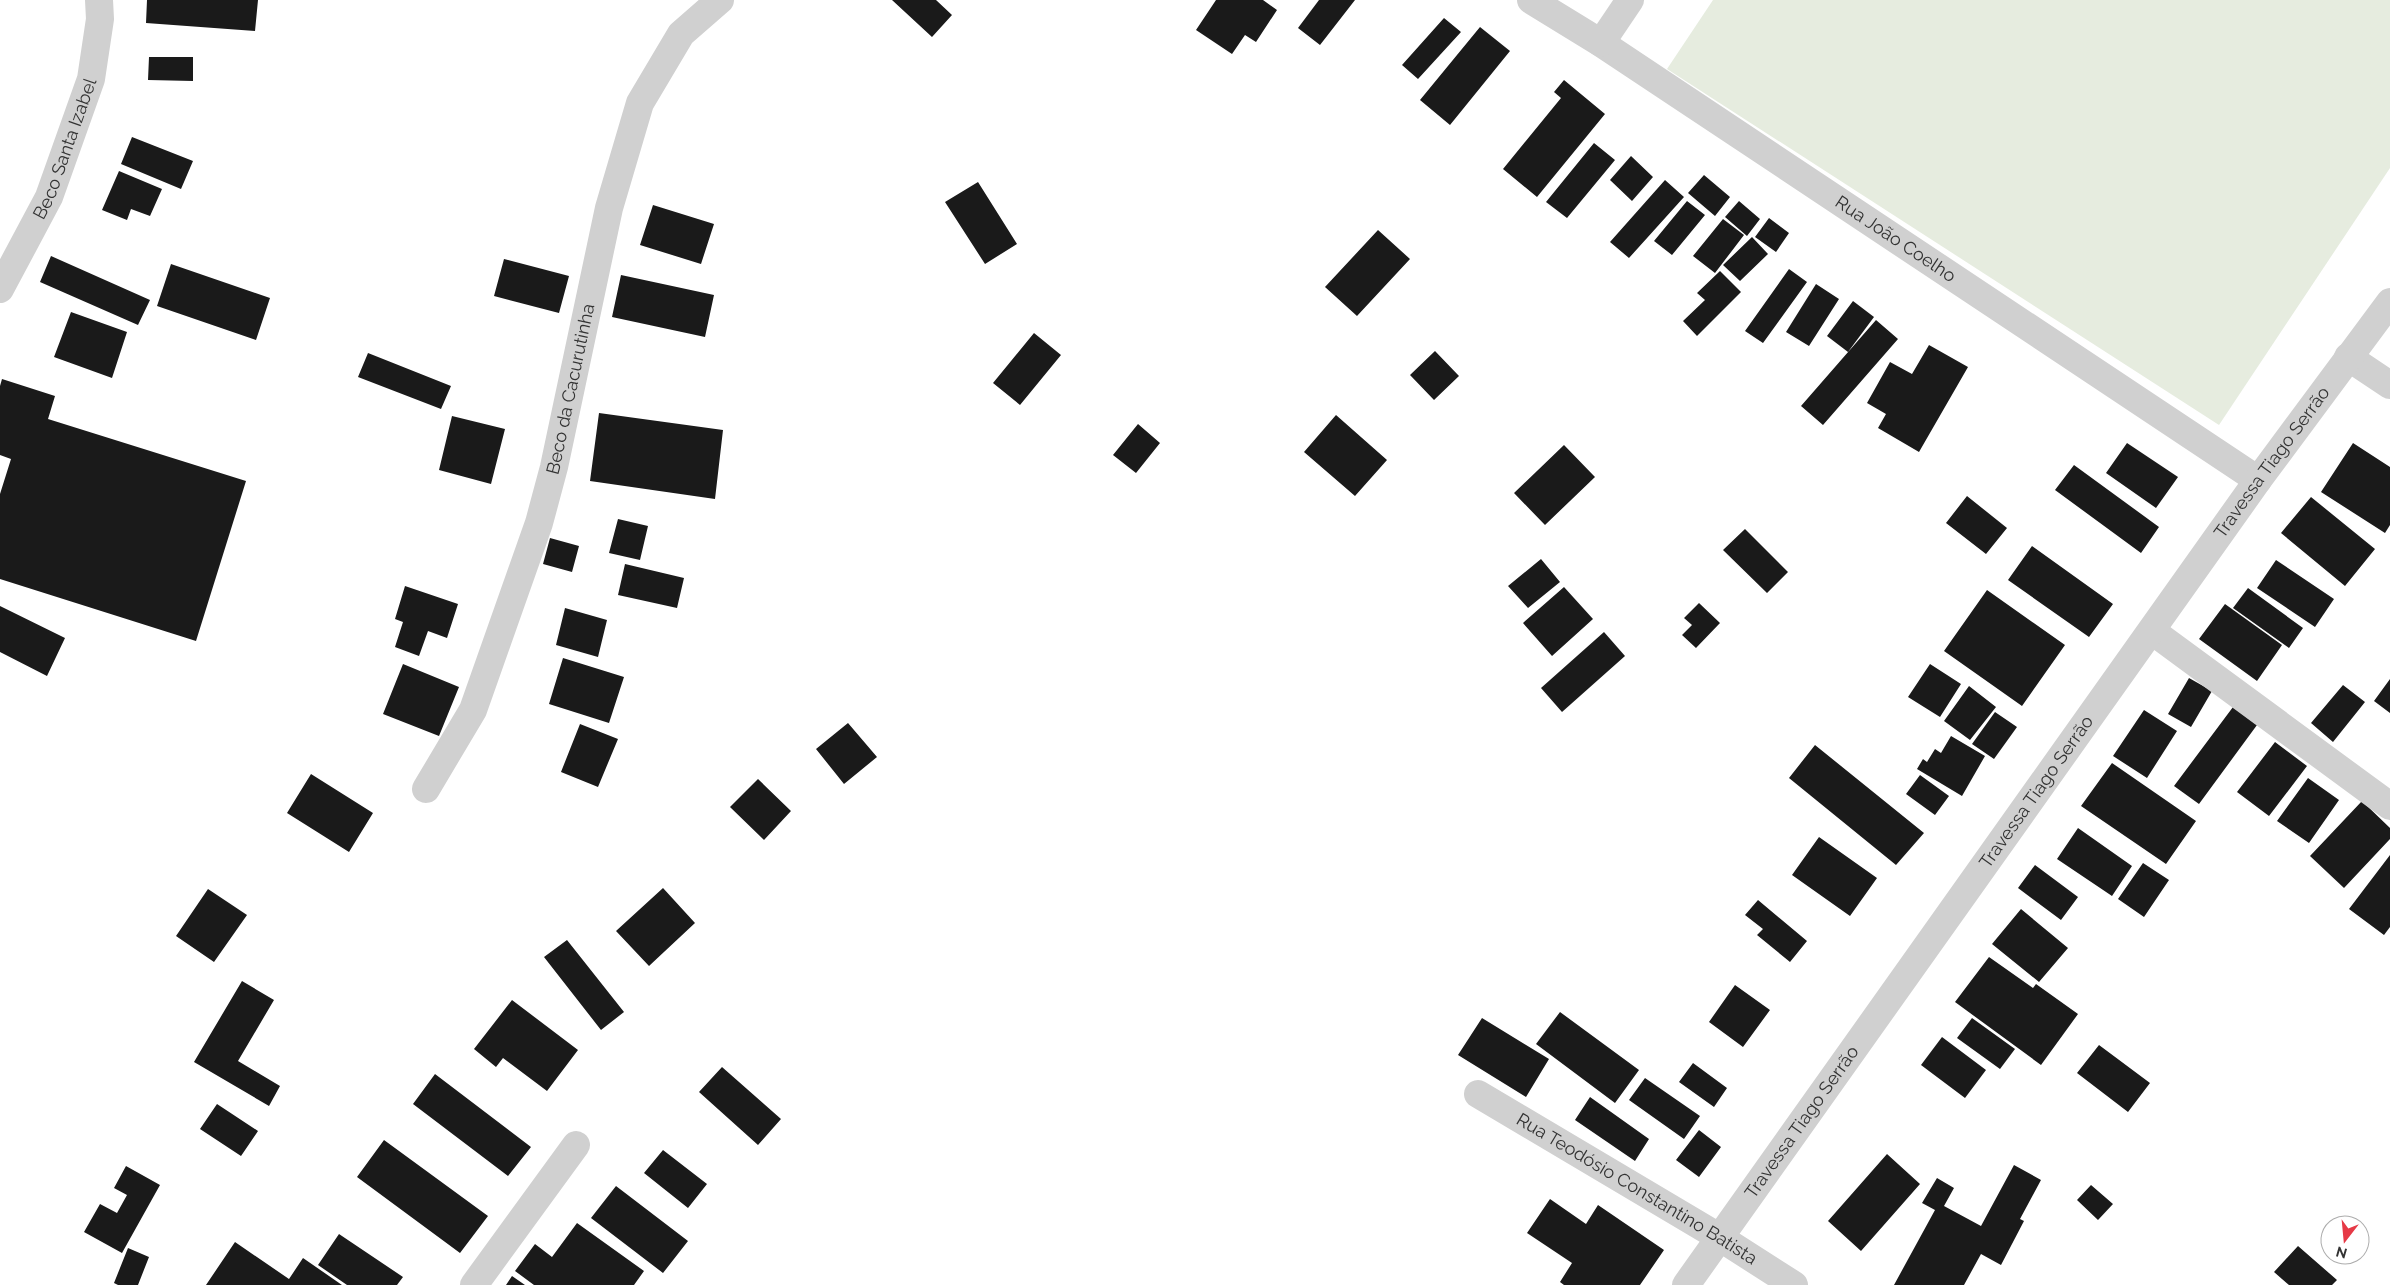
<svg xmlns="http://www.w3.org/2000/svg" width="2390" height="1285" viewBox="0 0 2390 1285" font-family="Raleway,sans-serif">
<style>
.green{fill:#e6ecdf}
.building{fill:#1a1a1a}
.lines{fill:none;stroke-linecap:round;stroke-linejoin:round}
.minor{stroke:#d0d0d0;stroke-width:28}
.labels{text-anchor:middle;stroke-width:5;stroke-linejoin:round;paint-order:stroke}
.street-label{font-size:18px;fill:#333;stroke:#fff}
</style>
<rect width="100%" height="100%" fill="#fff"/>
<!-- green -->
<path class="green" d="M1713,0H2390V168L2219,425L1667,69Z"/>
<!-- building -->
<path class="building" d="M147,0H258L255,31L146,23Z
M892,0H936L952,15L932,37Z
M1216,0H1263L1277,10L1256,42L1245,35L1232,54L1196,30Z
M1319,0H1355L1320,45L1298,28Z
M1444,18L1461,32L1418,79L1402,65Z
M1480,27L1510,51L1450,125L1420,100Z
M149,57H193V81L148,80Z
M1564,80L1605,114L1537,197L1503,169L1561,98L1554,92Z
M132,137L193,161L181,189L121,164Z
M1594,143L1615,160L1567,218L1546,202Z
M1631,156L1653,177L1632,201L1610,180Z
M119,171L162,189L150,216L131,209L127,220L102,210Z
M1704,175L1730,197L1715,216L1688,193Z
M1665,180L1684,197L1629,258L1610,242Z
M978,182L1017,244L985,264L945,202Z
M1687,201L1705,215L1672,255L1654,241Z
M1739,201L1760,219L1747,236L1725,217Z
M653,205L714,224L701,264L640,245Z
M1769,218L1789,233L1776,252L1755,237Z
M1723,219L1744,235L1715,273L1693,256Z
M1378,230L1410,259L1357,316L1325,287Z
M1752,237L1768,254L1740,281L1723,265Z
M51,256L150,300L138,325L40,282Z
M504,259L569,276L559,313L494,296Z
M171,264L270,298L256,340L157,306Z
M1789,269L1807,282L1763,343L1745,331Z
M1720,271L1741,292L1697,336L1683,321L1705,300L1697,293Z
M621,275L714,295L705,337L612,317Z
M1816,284L1839,299L1809,346L1786,332Z
M1853,301L1874,317L1848,352L1827,336Z
M71,312L127,332L112,378L54,357Z
M1876,320L1898,339L1823,425L1801,406Z
M1034,333L1061,355L1020,405L993,383Z
M1929,345L1968,367L1919,452L1878,428L1886,414L1867,403L1890,362L1912,374Z
M1435,351L1459,376L1434,400L1410,375Z
M368,353L451,386L441,409L358,377Z
M2,379L55,396L48,419L246,481L196,641L0,579V494L11,459L0,455V386Z
M599,413L723,430L715,499L590,481Z
M1336,415L1387,460L1355,496L1304,452Z
M452,416L505,429L491,484L439,470Z
M1138,424L1160,443L1136,473L1113,455Z
M2127,443L2178,477L2156,508L2106,473Z
M2353,443L2390,467V525L2385,533L2321,492Z
M1564,445L1595,477L1545,525L1514,493Z
M2074,465L2159,527L2141,553L2055,490Z
M1967,496L2007,528L1986,554L1946,523Z
M2311,497L2375,549L2345,586L2281,533Z
M618,519L648,526L640,560L609,553Z
M1745,529L1788,572L1767,593L1723,550Z
M550,538L579,546L572,572L543,564Z
M2032,546L2113,604L2089,637L2008,580Z
M1541,559L1560,582L1528,608L1508,586Z
M2276,560L2334,599L2315,627L2257,588Z
M625,564L684,578L677,608L618,595Z
M405,586L458,604L447,638L428,631L419,656L395,647L403,622L395,619Z
M1564,587L1593,619L1552,656L1523,623Z
M2248,588L2303,628L2289,648L2233,608Z
M1987,590L2065,645L2022,706L1944,651Z
M1699,603L1720,623L1696,648L1682,635L1692,625L1684,618Z
M2225,604L2282,645L2257,681L2199,639Z
M0,606L65,638L47,676L0,652Z
M565,608L607,620L598,657L556,645Z
M1604,632L1625,656L1562,712L1541,688Z
M563,658L624,677L609,723L549,704Z
M403,664L459,687L439,736L383,714Z
M1930,664L1961,684L1940,717L1908,697Z
M2189,678L2212,691L2191,727L2168,714Z
M2390,679V713L2374,701Z
M2343,685L2365,702L2333,742L2311,723Z
M1969,686L1996,707L1970,740L1944,721Z
M2233,707L2257,725L2199,804L2174,786Z
M2144,710L2177,731L2147,778L2113,756Z
M1995,712L2017,727L1994,759L1972,744Z
M848,723L877,757L844,784L816,749Z
M580,724L618,739L598,787L561,772Z
M1951,736L1985,756L1962,796L1917,769L1923,759L1927,762L1935,749L1941,753Z
M2275,742L2307,766L2269,816L2237,792Z
M1815,745L1924,833L1896,865L1789,778Z
M2112,763L2196,821L2166,864L2081,806Z
M311,774L373,813L349,852L287,813Z
M1920,775L1949,796L1935,815L1906,794Z
M2308,778L2339,800L2309,843L2277,821Z
M758,779L791,811L764,840L730,807Z
M2362,801L2390,828V839L2344,888L2310,856Z
M2078,828L2132,866L2112,896L2057,859Z
M1819,837L1877,878L1850,916L1792,875Z
M2390,855V927L2384,935L2349,909Z
M2143,863L2169,880L2144,917L2118,899Z
M2035,865L2078,897L2061,920L2018,888Z
M663,888L695,923L649,966L616,931Z
M208,889L247,915L214,962L176,936Z
M1758,900L1807,941L1790,962L1757,935L1763,929L1745,915Z
M2021,909L2068,948L2039,982L1992,944Z
M567,940L624,1012L601,1030L544,957Z
M1989,957L2033,988L2036,984L2078,1014L2041,1065L1955,1002Z
M242,981L274,1000L238,1061L280,1086L269,1106L194,1062Z
M1735,985L1770,1010L1743,1047L1709,1022Z
M512,1000L578,1050L547,1091L503,1058L496,1067L474,1049Z
M1560,1012L1639,1070L1615,1103L1536,1044Z
M1482,1018L1549,1059L1526,1097L1458,1055Z
M1972,1018L2015,1049L2000,1069L1957,1038Z
M1942,1037L1986,1070L1965,1098L1921,1065Z
M2099,1045L2150,1083L2128,1112L2077,1073Z
M1693,1063L1727,1088L1714,1107L1679,1082Z
M722,1067L781,1119L758,1145L699,1092Z
M435,1074L531,1147L508,1176L413,1104Z
M1645,1078L1700,1116L1684,1139L1629,1100Z
M1590,1097L1649,1139L1635,1161L1575,1120Z
M217,1104L258,1131L241,1156L200,1129Z
M1699,1130L1721,1147L1699,1177L1676,1160Z
M384,1140L488,1216L460,1253L357,1177Z
M663,1150L707,1184L688,1208L644,1173Z
M1887,1154L1920,1184L1861,1251L1828,1221Z
M2014,1165L2041,1180L2020,1219L2024,1221L2001,1265L1981,1254L1964,1285H1894L1935,1210L1922,1203L1937,1178L1954,1188L1944,1206L1981,1226Z
M126,1166L160,1185L122,1253L84,1232L100,1204L117,1213L127,1195L114,1188Z
M2091,1185L2113,1204L2098,1220L2077,1200Z
M616,1186L688,1241L663,1273L591,1218Z
M1550,1199L1586,1224L1598,1205L1664,1250L1640,1285H1564L1560,1282L1572,1263L1527,1233Z
M577,1223L644,1271L634,1285H534L515,1271L535,1244L552,1257Z
M339,1234L403,1277L397,1285H347L318,1265Z
M235,1242L289,1279L303,1258L342,1285H206Z
M2298,1246L2337,1280L2332,1285H2289L2274,1272Z
M128,1248L149,1257L138,1285H118L114,1283Z
M512,1276L525,1285H506Z"/>
<g class="lines">
<!-- minor -->
<g class="minor">
<path id="s1" d="M1531,0L1601,43L2258,480"/>
<path d="M1601,43L1630,0"/>
<path id="s2" d="M0,289L49,197L91,79L100,19L99,0"/>
<path d="M2348,357L2390,385"/>
<path d="M2152,631L2390,806"/>
<path id="s3" d="M426,789L473,710L539,523L554,467L609,208L640,103L681,34L720,0"/>
<path id="s4" d="M1478,1094L1719,1237L1794,1285"/>
<path d="M474,1285L576,1145"/>
<path id="s5" d="M1686,1285L2258,480L2390,302"/>
</g>
</g>
<g class="labels">
<!-- street labels -->
<g class="street-label">
<text dy="6" stroke="none"><textPath href="#s2" startOffset="155">Beco Santa Izabel</textPath></text>
<text dy="6" stroke="none"><textPath href="#s1" startOffset="436">Rua João Coelho</textPath></text>
<text dy="6" stroke="none"><textPath href="#s3" startOffset="428">Beco da Cacurutinha</textPath></text>
<text dy="6" stroke="none"><textPath href="#s5" startOffset="1010">Travessa Tiago Serrão</textPath></text>
<text dy="6" stroke="none"><textPath href="#s5" startOffset="605">Travessa Tiago Serrão</textPath></text>
<text dy="6" stroke="none"><textPath href="#s5" startOffset="200">Travessa Tiago Serrão</textPath></text>
<text dy="6" stroke="none"><textPath href="#s4" startOffset="185">Rua Teodósio Constantino Batista</textPath></text>
</g>
</g>
<!-- north arrow -->
<g transform="translate(2345 1240) rotate(196)"><circle r="24" fill="#ffffff" stroke="#adadad"/>
<path d="M0-4L9 19L0 12L-9 19Z" fill="#e63946"/>
<text y="-8" font-size="14" font-weight="bold" text-anchor="middle" fill="#333333">N</text>
</g>
</svg>
